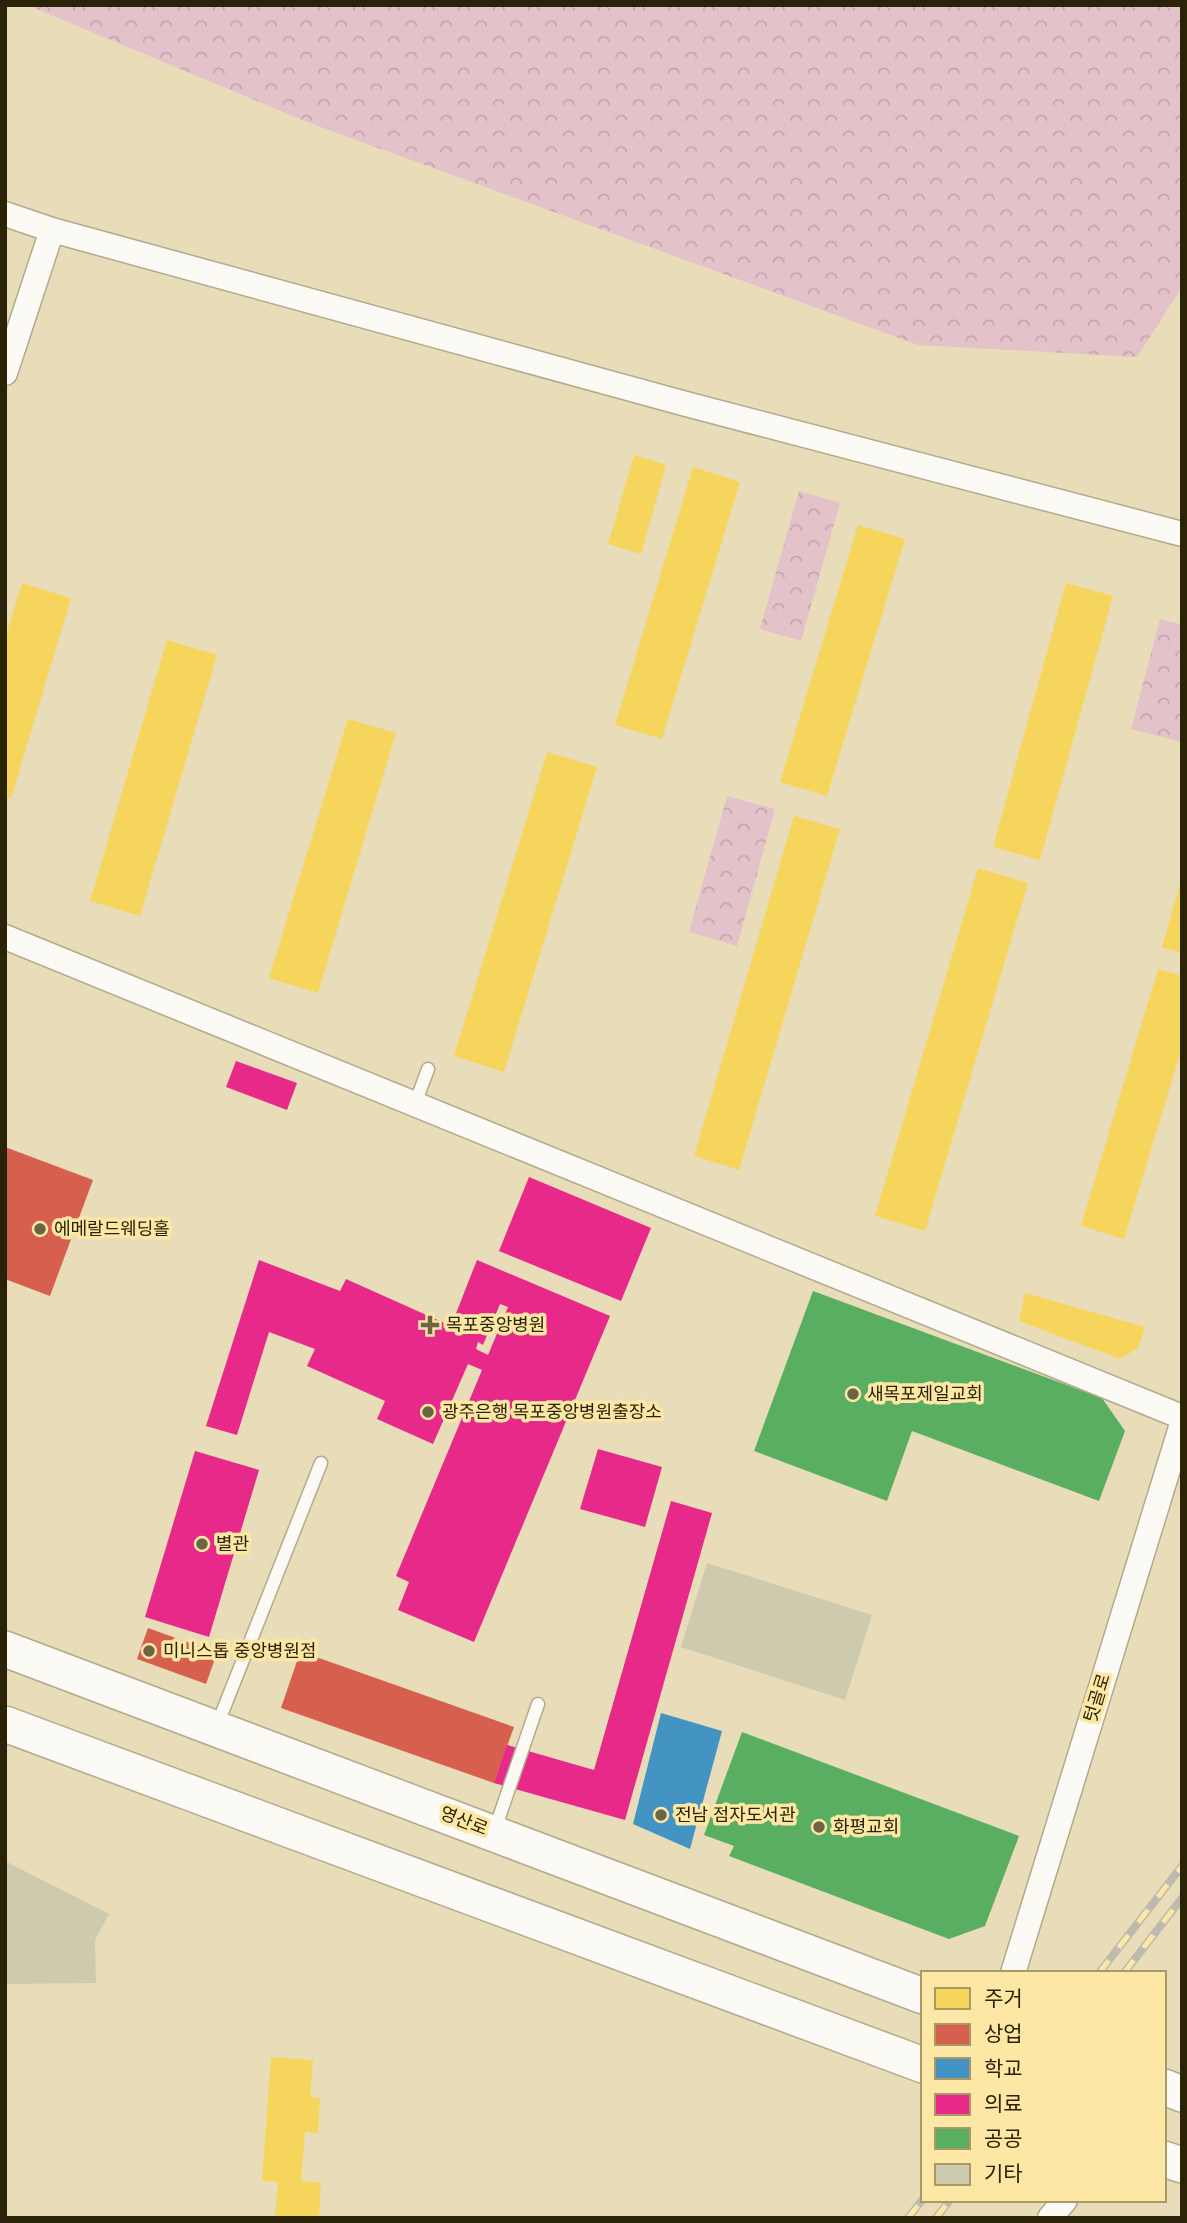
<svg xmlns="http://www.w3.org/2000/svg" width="1187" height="2223" viewBox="0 0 1187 2223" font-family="Raleway,'Noto Sans KR',sans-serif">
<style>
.forest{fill:url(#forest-crowns)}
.homes{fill:#f6d55c}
.shops{fill:#d6604d}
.schools{fill:#4393c3}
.health{fill:#e7298a;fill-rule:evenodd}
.public{fill:#5aae61}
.building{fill:#cecaad}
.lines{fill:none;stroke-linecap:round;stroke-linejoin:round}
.lane-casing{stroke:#b3aa8e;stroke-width:15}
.street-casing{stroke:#b3aa8e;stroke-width:27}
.secondary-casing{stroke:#b3aa8e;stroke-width:38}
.lane{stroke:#fcfaf4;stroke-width:12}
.street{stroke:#fcfaf4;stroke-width:24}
.secondary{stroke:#fcfaf4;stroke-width:35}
.rail-casing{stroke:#bdbab0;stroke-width:8}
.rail{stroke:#fce7a5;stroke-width:5;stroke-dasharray:16;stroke-linecap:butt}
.poi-dot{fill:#6d6446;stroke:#fce7a5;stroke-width:2.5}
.labels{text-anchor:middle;stroke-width:7;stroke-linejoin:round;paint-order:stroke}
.poi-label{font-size:18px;fill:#2b2308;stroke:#fce7a5;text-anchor:start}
.street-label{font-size:18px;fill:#2b2308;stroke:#fce7a5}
</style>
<defs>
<pattern id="forest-crowns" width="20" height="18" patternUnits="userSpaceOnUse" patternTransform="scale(1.75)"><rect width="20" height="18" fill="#e4c2ca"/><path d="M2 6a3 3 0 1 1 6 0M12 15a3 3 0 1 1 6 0" fill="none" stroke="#c4a6ac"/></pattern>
</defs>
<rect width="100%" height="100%" fill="#e8dcb9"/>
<!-- forest -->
<path class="forest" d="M27,5H1182V287L1137,357L918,345L307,122Z
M799,491L840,503L801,641L760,629Z
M1160,619L1182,625V742L1131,729Z
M727,796L775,809L737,946L689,932Z"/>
<!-- homes -->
<path class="homes" d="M634,455L666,465L641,554L608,544Z
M693,467L740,482L662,739L615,725Z
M858,525L905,539L827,796L780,782Z
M22,583L71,598L11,798L5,796V638Z
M1066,583L1113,596L1040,860L993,847Z
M167,640L217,655L140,916L90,901Z
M348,719L396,733L318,993L269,978Z
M547,752L597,767L504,1072L454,1056Z
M794,816L840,829L739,1170L694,1156Z
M978,868L1028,883L925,1231L875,1216Z
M1181,881H1182V953L1162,947Z
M1158,969L1182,976V1047L1124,1239L1081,1226Z
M1025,1293L1145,1327L1138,1348L1120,1359L1019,1321Z
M271,2057L313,2060L310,2097L320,2098L318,2133L305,2132L301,2181L321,2183L319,2218H275L278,2182L262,2181Z"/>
<!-- shops -->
<path class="shops" d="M5,1147L93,1180L50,1296L5,1279Z
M148,1628L217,1653L206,1684L137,1659Z
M319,1658L514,1727L494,1783L281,1708L297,1661Z"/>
<!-- schools -->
<path class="schools" d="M661,1713L722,1731L690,1849L633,1824Z"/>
<!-- health -->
<path class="health" d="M236,1061L297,1083L287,1110L226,1087Z
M529,1177L651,1228L621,1301L499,1251Z
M259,1260L340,1291L346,1279L451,1326L477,1260L610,1316L474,1642L398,1610L409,1582L396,1576L482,1370L468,1364L433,1444L377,1419L385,1401L307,1366L315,1349L269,1332L237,1435L206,1426ZM500,1304L508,1307L488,1355L476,1349L478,1342L483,1345Z
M598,1449L662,1467L645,1527L580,1509Z
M195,1451L259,1470L209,1637L145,1617Z
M671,1501L712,1513L625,1820L494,1783L507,1745L594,1770Z"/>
<!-- public -->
<path class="public" d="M813,1291L1102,1398L1125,1431L1099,1501L912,1431L887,1501L754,1451Z
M742,1732L1019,1836L985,1926L949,1939L729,1856L734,1846L704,1835Z"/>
<!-- building -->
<path class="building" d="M707,1563L872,1615L845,1700L681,1647Z
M5,1861L109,1914L95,1940L96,1983L5,1984Z"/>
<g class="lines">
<!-- lane casing -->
<g class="lane-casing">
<path id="lane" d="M415,1104L428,1069
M216,1728L321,1463
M494,1832L538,1704"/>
</g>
<!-- street casing -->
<g class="street-casing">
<path id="street" d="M5,214L52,230L686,404L1182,534
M5,373L52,230
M5,937L1182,1417
M1013,1973L1182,1424
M1050,2218L1065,2200"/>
</g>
<!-- secondary casing -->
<g class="secondary-casing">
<path id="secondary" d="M5,1649L923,1996
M5,1724L923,2065
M1164,2087L1182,2094
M1164,2159L1182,2165"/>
</g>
<!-- lane -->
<use href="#lane" class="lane"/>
<!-- street -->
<use href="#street" class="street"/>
<!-- secondary -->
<use href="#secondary" class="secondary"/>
<!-- rail casing -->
<g class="rail-casing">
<path id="rail" d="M1099,1973L1182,1866
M1124,1973L1182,1898
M908,2218L923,2199
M936,2218L950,2200"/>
</g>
<!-- rail -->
<use href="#rail" class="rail"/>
</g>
<!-- markers -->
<g class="poi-dot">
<circle cx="40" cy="1229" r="7"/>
<path d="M426.5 1314.5h7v7h7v7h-7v7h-7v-7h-7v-7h7z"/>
<circle cx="853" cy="1394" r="7"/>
<circle cx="428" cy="1412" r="7"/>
<circle cx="202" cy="1544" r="7"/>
<circle cx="149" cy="1651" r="7"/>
<circle cx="661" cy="1815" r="7"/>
<circle cx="819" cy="1827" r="7"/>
</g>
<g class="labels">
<!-- poi labels -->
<g class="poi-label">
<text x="54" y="1235">에메랄드웨딩홀</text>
<text x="446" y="1331">목포중앙병원</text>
<text x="867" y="1400">새목포제일교회</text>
<text x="442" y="1418">광주은행 목포중앙병원출장소</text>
<text x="216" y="1550">별관</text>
<text x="163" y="1657">미니스톱 중앙병원점</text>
<text x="675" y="1821">전남 점자도서관</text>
<text x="833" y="1833">화평교회</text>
</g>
<!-- street labels -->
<g class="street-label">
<text transform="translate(1097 1698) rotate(-73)" y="6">텃골로</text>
<text transform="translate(464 1821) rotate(21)" y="6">영산로</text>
</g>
</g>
<!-- border -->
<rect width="1187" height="2223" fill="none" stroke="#2b2308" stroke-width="14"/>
<!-- legend -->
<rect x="921" y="1971" width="245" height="231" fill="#fce7a5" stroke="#a89966" stroke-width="2"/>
<rect x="935" y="1988" width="35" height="21" fill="#f6d55c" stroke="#a89966" stroke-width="2"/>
<text x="984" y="2006" font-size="21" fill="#2b2308">주거</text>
<rect x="935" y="2024" width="35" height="21" fill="#d6604d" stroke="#a89966" stroke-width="2"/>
<text x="984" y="2041" font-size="21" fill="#2b2308">상업</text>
<rect x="935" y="2058" width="35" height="21" fill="#4393c3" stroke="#a89966" stroke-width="2"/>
<text x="984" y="2076" font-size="21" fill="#2b2308">학교</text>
<rect x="935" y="2094" width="35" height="21" fill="#e7298a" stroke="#a89966" stroke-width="2"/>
<text x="984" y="2111" font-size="21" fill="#2b2308">의료</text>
<rect x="935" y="2128" width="35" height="21" fill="#5aae61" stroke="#a89966" stroke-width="2"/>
<text x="984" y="2146" font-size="21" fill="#2b2308">공공</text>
<rect x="935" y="2164" width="35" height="21" fill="#cecaad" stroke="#a89966" stroke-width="2"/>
<text x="984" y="2181" font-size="21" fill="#2b2308">기타</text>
</svg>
